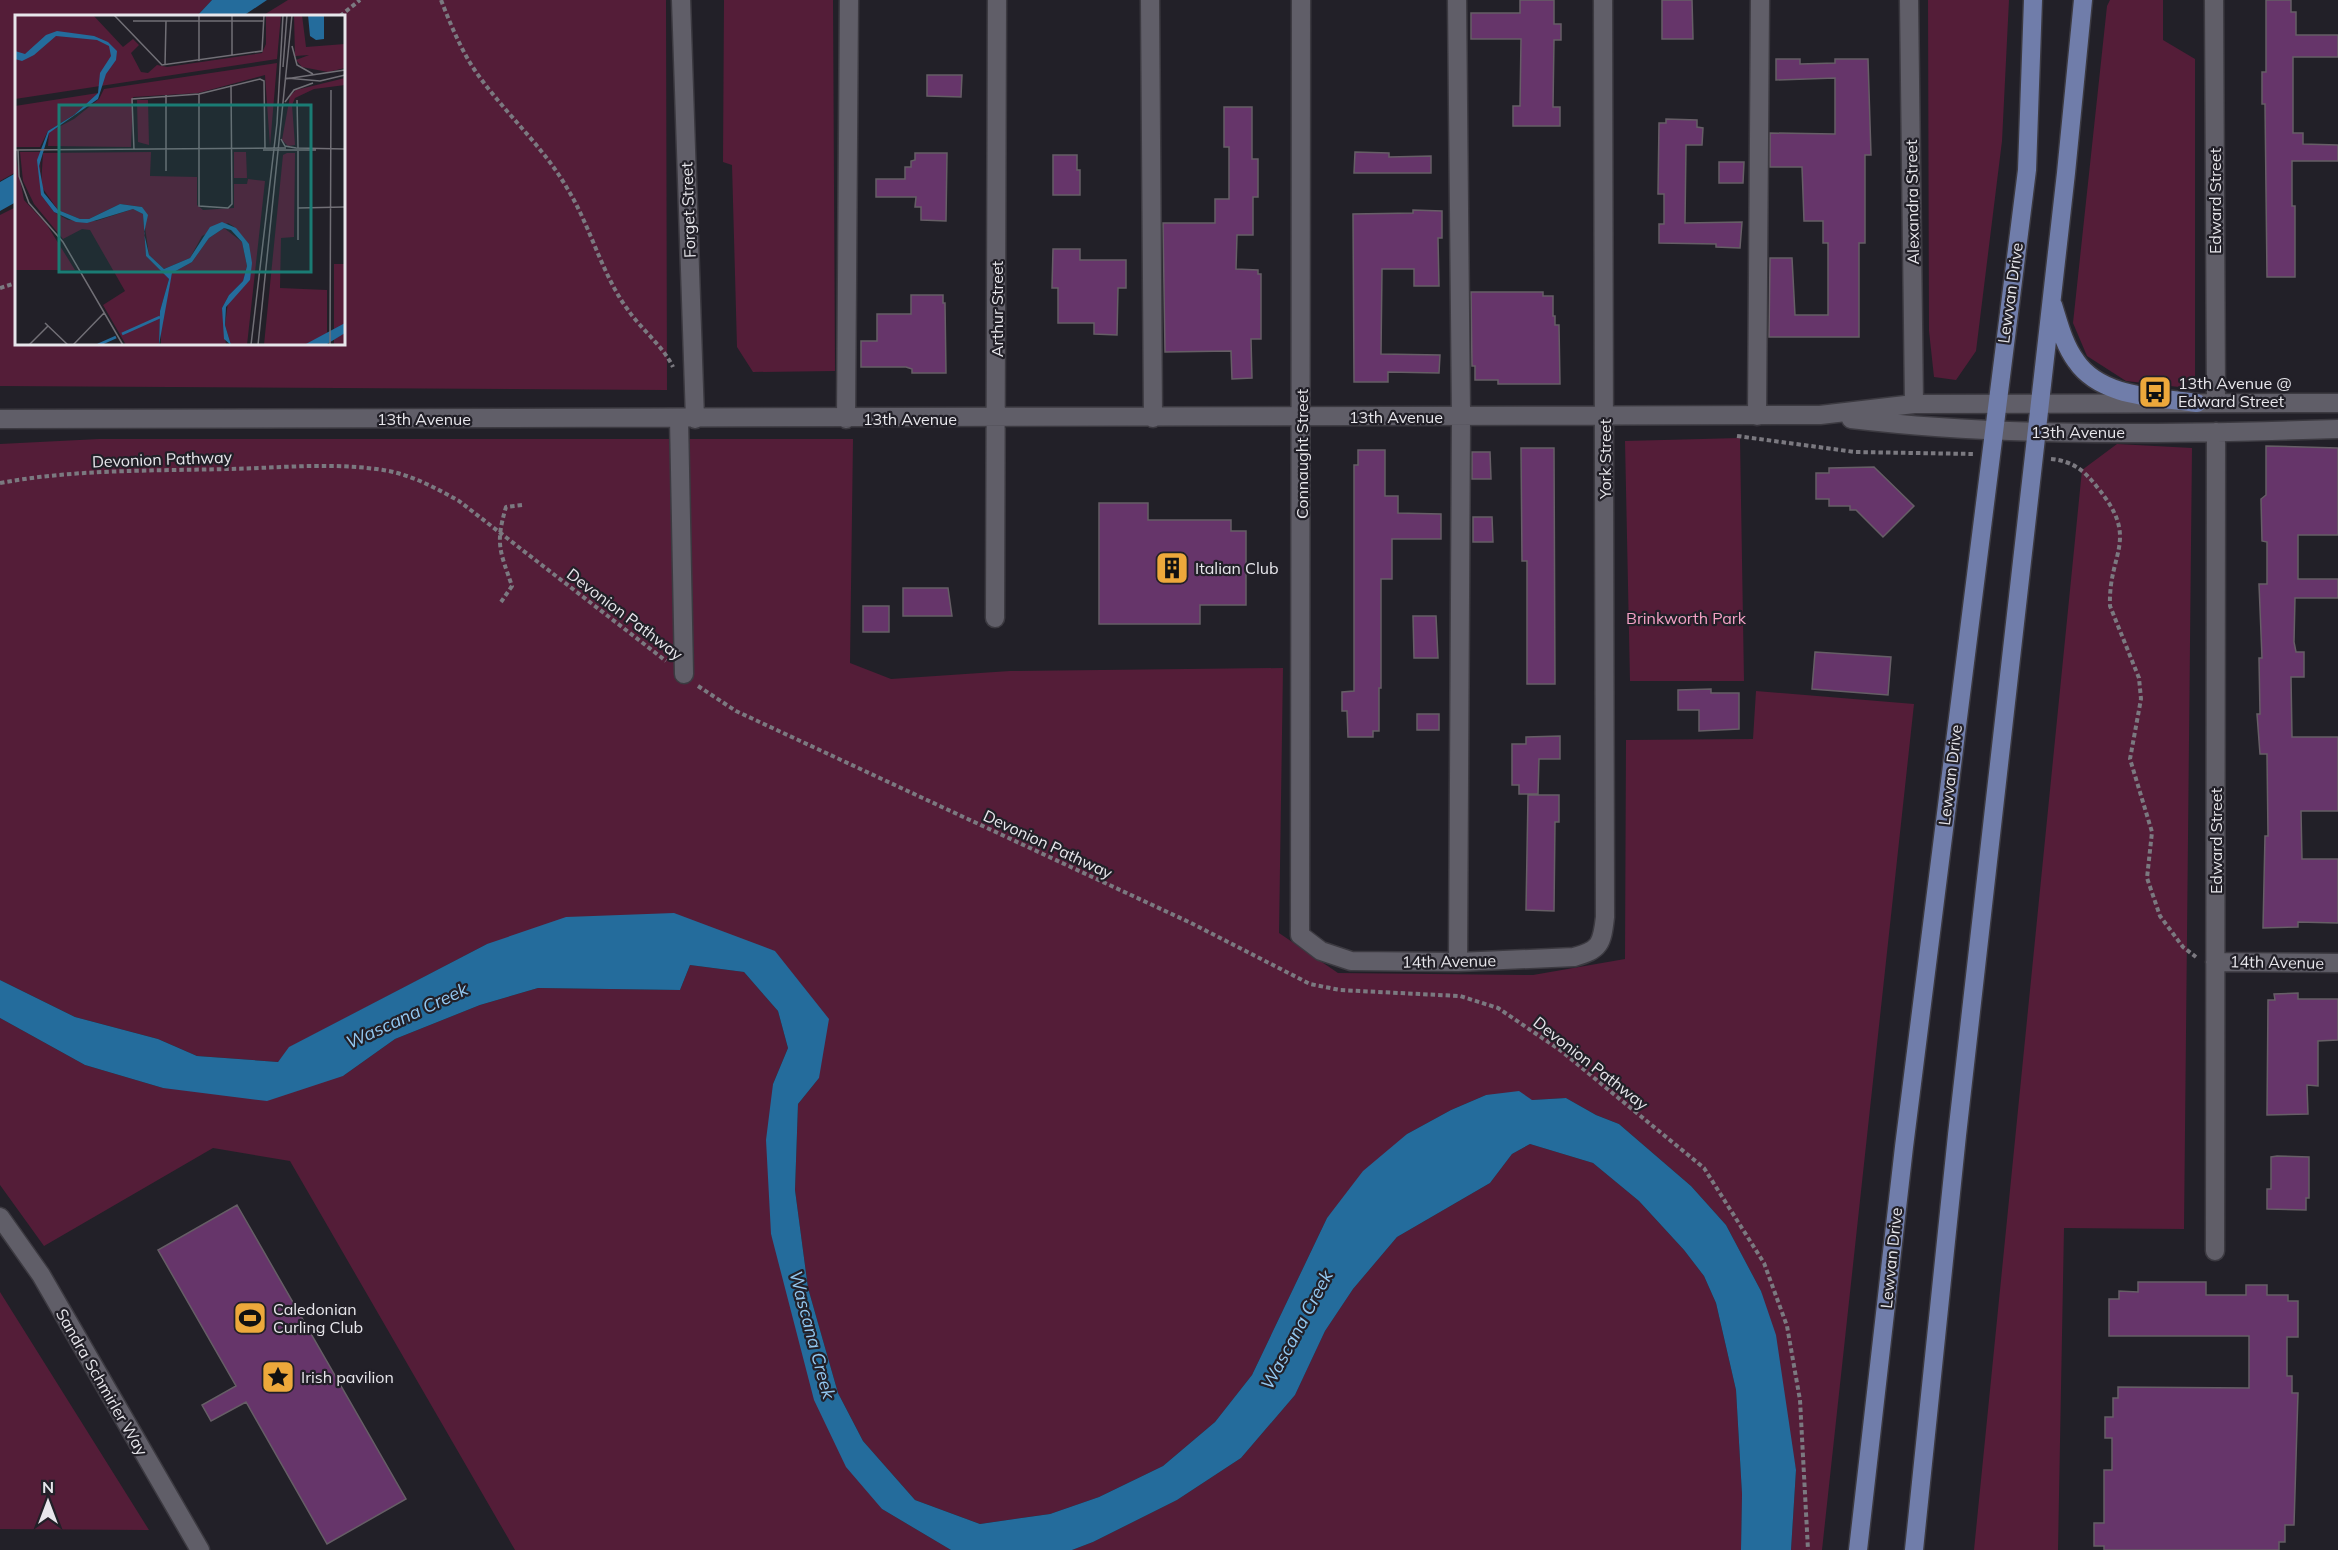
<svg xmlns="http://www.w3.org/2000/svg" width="2338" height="1550" viewBox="0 0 2338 1550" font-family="Mulish,sans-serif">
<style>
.green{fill:#541d38}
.water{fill:#246c9c}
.building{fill:#66356a;stroke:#665e66;stroke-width:1.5}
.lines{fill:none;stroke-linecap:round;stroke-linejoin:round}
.minor-casing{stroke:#3c3a41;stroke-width:21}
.major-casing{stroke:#3c3a41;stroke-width:21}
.path{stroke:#7b7980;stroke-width:4;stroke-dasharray:4.5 3;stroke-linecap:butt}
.minor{stroke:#605e68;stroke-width:18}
.major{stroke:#707daa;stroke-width:18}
.labels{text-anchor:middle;stroke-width:4.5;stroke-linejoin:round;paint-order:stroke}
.street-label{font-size:16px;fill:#e7e6eb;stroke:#222028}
.poi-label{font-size:16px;fill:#e7e6eb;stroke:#222028;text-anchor:start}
.park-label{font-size:16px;fill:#f5a2c6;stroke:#222028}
.water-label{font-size:18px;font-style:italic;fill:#94c9f2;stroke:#222028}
.inset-river{fill:none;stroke:#246c9c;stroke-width:3}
.inset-road{fill:none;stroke:#716f76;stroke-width:1.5}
.view{fill:#1a7c74;fill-opacity:0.15;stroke:#1a7c74;stroke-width:3}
.inset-edge{fill:none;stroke:#e7e6eb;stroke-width:3}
</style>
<rect width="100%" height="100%" fill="#222028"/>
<!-- green -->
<path class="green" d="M0,0H212L197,16H16V172L0,181Z
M288,0H666L667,390L0,386V215L16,207V344H344V16H262Z
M724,0H833L835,371L753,372L737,347L732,165L723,162Z
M1928,0H2009L2002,141L1976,351L1956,380L1934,377L1929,331Z
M2110,0H2163V40L2195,59V376L2179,387L2126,381L2087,356L2073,323L2107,6Z
M1740,438L1744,681H1630L1625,441Z
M99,439H853L850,663L891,679L1010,671L1283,668L1279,933L1338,973L1533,975L1625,959L1626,740L1753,739L1756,691L1914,704L1822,1550H1791L1796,1470L1761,1291L1726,1225L1691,1186L1619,1124L1596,1115L1566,1098L1532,1100L1486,1095L1451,1110L1407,1134L1327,1218L1252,1375L1215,1422L1163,1466L1099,1497L1050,1514L980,1524L915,1500L863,1441L838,1393L808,1288L795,1190L798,1104L819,1078L775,951L487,944L290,1047L278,1062L197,1056L158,1039L75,1017L0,980V444Z
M2117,444L2192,448L2184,1229L2064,1228L2058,1550H1974L2082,470Z
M690,965L744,972L778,1011L788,1048L773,1084L771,1234L882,1509L951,1550H515L290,1161L213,1148L44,1246L0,1185V1018L85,1065L163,1088L343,1076L395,1039L480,1005L538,988L680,990Z
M1530,1144L1593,1163L1639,1201L1684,1250L1704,1276L1716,1303L1736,1390L1742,1494L1741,1550H1072L1093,1542L1177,1500L1241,1458L1295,1395L1325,1331L1353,1289L1397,1237L1490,1183L1512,1154Z
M0,1292L149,1530L0,1529Z"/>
<!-- water -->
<path class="water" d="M212,0H267L243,16H197Z
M16,173V202L0,211V182Z
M674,913L775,951L829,1019L819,1078L798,1104L795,1190L808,1288L838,1393L863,1441L915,1500L980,1524L1050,1514L1099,1497L1163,1466L1215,1422L1252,1375L1327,1218L1363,1171L1407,1134L1451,1110L1486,1095L1519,1091L1532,1100L1566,1098L1596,1115L1619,1124L1691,1186L1726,1225L1761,1291L1776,1335L1796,1470L1791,1550H1741L1742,1494L1736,1390L1716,1303L1704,1276L1684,1250L1639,1201L1593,1163L1530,1144L1512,1154L1490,1183L1397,1237L1353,1289L1325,1331L1295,1395L1241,1458L1177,1500L1093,1542L1072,1550H951L882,1509L846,1467L814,1400L771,1234L766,1140L773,1084L788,1048L778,1011L744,972L690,965L680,990L538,988L480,1005L395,1039L343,1076L267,1101L163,1088L85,1065L0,1018V980L75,1017L158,1039L197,1056L278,1062L289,1047L487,944L566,917Z"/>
<!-- building -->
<path class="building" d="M1520,0H1554V24H1561V40H1554L1553,107H1560V126H1513V106H1520L1521,39H1471V13H1520Z
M1662,0H1692L1693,39H1662Z
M2266,0H2291V12H2296V35H2338V57H2293V133H2303V144L2338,145V161H2292V206H2295V277H2267L2265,104H2262V72H2266Z
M1776,59H1800V64L1835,63V59H1868L1871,155H1865V243H1859V337H1769L1770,258H1792L1795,315H1828V243H1823V221H1804L1802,167H1770V133L1835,134V78L1776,80Z
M927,75H962L961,97L927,96Z
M1224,107H1252V159H1258V197H1253V235H1237L1236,269L1258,270V274H1261V339H1251L1252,378L1232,379L1231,351L1165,352L1163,223H1215V199H1229V147H1224Z
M1666,119L1697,120V127L1703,128L1702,145H1686L1685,223L1742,222L1740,248L1716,247V244L1659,243V224H1664V194H1658L1659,123H1666Z
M1355,152L1389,153V157L1431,156V173H1354Z
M915,153H947L946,221L921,220V207H915L916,197H876V179H905V167H911V161L915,160Z
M1053,155H1077V170H1080V195H1053Z
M1719,162H1744L1743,183H1719Z
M1413,210L1442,211V238H1438L1439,286H1414V269H1382L1381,354L1440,355L1439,373L1388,372V382H1354L1353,214L1413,213Z
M1053,249H1080V260H1126V288H1118L1117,335L1094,334V323H1058V288H1052Z
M1471,292H1543V296H1553V316H1555V325H1559L1560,384H1498V380H1475V366H1472Z
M911,295H943V303H945L946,373H912V369L906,367H861V341H877V314H911Z
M2266,446L2338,448V535H2298V579H2338V598H2295L2294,642L2296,652H2304V677H2291L2292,737H2338V811H2301L2302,859H2338V923L2298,922V927L2263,928L2265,836H2268L2267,754H2260L2257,714H2260L2259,658H2262L2259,584H2267V542L2262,541L2261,499L2266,495Z
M1521,448H1554L1555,684H1527V561H1522Z
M1358,450H1385V496H1398V513L1441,514V539H1392V579H1381V688H1379V731H1373V737H1348L1347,711H1342V692L1354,691V465H1358Z
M1472,452H1490L1491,479H1472Z
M1874,467L1914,506L1883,537L1856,510H1850V506H1829V499H1816V473H1829V468Z
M1099,503H1148V520H1231V531H1246V605H1200V624H1099Z
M1473,517H1492L1493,542H1473Z
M903,588H948L952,616H903Z
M863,606H889V632H863Z
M1413,616H1436L1438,658H1414Z
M1815,652L1891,657L1888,695L1812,689Z
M1711,689V693H1739V729L1699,731V710H1678V690Z
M1417,714H1439V730H1417Z
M1560,736V759H1539L1538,794H1519V785H1512V744H1526V737Z
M1528,795H1559V822H1555L1554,911L1526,910Z
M2298,993V999H2338V1040L2318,1041V1086L2307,1085L2308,1114L2267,1115L2268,1000H2275L2274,994Z
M2277,1156L2309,1157V1198H2306V1210L2267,1209V1189H2271V1157Z
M237,1205L406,1499L327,1544L246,1402L211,1421L202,1405L236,1386L158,1250Z
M2138,1282H2206V1295H2246V1285H2267V1295H2288V1301H2298V1337H2287V1376H2292V1393H2298L2294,1525H2285V1542H2279V1550H2104V1546H2094V1523H2104V1470H2112V1438H2105V1417H2113V1398H2118V1387L2249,1388V1336H2109V1299H2119V1291L2138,1292Z"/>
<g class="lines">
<!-- minor casing -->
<g class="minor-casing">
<path id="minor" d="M681,0L695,419
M1150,0L1153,418
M1301,0L1300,935L1321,951L1351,961L1458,962L1574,957C1600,950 1602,944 1605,917L1603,0
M1457,0L1461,417L1458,962
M1909,0L1914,404
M2214,0L2216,403
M1757,416L1760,0
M0,419L1820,415L1914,404L2338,403
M679,419L684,674
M846,419L849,0
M1851,419C2012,438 2176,434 2338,429
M995,618L997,0
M2215,962L2338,963
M0,1217L41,1275L200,1550
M2215,1251L2216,432"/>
</g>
<!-- major casing -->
<g class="major-casing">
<path id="major" d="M2053,305C2059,324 2064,345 2076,361C2101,398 2157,397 2197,403
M1858,1550L1904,1147L2027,170L2033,0
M1914,1550L1957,1135L2066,173L2083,0"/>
</g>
<!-- path -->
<path class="path" d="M441,0C450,23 459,45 472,66C500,109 541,143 567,188C591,227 601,273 628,310C641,329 663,346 673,367
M340,16L360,0
M0,288L16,283
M1737,436L1855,452L1975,454
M2051,459C2072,461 2084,470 2097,487C2141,540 2108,552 2110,606L2139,678L2141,699L2130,759L2152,832L2147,878L2160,916L2183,947L2196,957
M0,483C75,469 152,471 228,469C279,468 332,462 383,470C410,474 436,488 459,501L666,661
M501,602L512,586C500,551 495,544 506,507L522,505
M698,686L736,711L1191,923L1310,984L1340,990L1460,996L1498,1008L1560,1050L1704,1168L1764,1263L1787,1326L1800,1400L1808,1550"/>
<!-- minor -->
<use href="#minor" class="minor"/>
<!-- major -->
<use href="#major" class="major"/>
</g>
<!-- icons -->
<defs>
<g id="bus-square" transform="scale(1.725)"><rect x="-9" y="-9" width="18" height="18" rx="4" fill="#eda83b" stroke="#222028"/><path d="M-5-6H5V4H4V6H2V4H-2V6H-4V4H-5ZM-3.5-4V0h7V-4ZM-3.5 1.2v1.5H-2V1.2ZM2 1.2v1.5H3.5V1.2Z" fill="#111"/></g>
<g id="building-square" transform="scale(1.725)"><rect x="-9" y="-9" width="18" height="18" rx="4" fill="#eda83b" stroke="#222028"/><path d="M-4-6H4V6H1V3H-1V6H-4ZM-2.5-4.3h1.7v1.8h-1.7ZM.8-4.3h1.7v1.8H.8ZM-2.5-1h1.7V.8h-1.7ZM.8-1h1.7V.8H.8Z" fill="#111"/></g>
<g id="stadium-square" transform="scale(1.725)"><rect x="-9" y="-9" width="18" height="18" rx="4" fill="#eda83b" stroke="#222028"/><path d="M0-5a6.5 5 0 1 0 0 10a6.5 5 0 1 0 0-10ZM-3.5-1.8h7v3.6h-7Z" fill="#111"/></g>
<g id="sight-square" transform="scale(1.725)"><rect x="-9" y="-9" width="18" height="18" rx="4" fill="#eda83b" stroke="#222028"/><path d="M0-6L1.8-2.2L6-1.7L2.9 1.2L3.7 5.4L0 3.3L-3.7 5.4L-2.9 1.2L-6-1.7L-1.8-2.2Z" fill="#111"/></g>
</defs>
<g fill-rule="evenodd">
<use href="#bus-square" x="2155" y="392"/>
<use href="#building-square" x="1172" y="568"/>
<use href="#stadium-square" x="250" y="1318"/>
<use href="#sight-square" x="278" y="1377"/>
</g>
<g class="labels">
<!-- street labels -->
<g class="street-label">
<text transform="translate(2215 201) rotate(-90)" y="6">Edward Street</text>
<text transform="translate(1912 202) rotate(-91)" y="6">Alexandra Street</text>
<text transform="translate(688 210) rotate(-92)" y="6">Forget Street</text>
<text transform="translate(2010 293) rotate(-82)" y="6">Lewvan Drive</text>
<text transform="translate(997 309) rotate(-90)" y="6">Arthur Street</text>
<text x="1396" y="423">13th Avenue</text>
<text x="424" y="425">13th Avenue</text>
<text x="910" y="425">13th Avenue</text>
<text x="2078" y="438">13th Avenue</text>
<text transform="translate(1302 454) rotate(-90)" y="6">Connaught Street</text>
<text transform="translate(162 459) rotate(-2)" y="6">Devonion Pathway</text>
<text transform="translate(1605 459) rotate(-90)" y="6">York Street</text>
<text transform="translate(625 614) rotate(37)" y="6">Devonion Pathway</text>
<text transform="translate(1950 775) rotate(-83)" y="6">Lewvan Drive</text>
<text transform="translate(2216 841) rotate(-90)" y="6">Edward Street</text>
<text transform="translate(1048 844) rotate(25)" y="6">Devonion Pathway</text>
<text transform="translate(1449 961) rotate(-1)" y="6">14th Avenue</text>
<text transform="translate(2277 962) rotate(1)" y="6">14th Avenue</text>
<text transform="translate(1591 1063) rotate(38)" y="6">Devonion Pathway</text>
<text transform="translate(1891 1258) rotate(-84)" y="6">Lewvan Drive</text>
<text transform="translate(102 1382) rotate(60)" y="6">Sandra Schmirler Way</text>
</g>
<!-- poi labels -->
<g class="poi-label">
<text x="2178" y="389">13th Avenue @<tspan x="2178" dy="18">Edward Street</tspan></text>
<text x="1195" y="574">Italian Club</text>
<text x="273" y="1315">Caledonian<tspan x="273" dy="18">Curling Club</tspan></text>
<text x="301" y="1383">Irish pavilion</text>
</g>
<!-- park labels -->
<g class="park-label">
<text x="1686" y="624">Brinkworth Park</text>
</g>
<!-- water labels -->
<g class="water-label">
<text transform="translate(407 1016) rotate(-25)" y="6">Wascana Creek</text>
<text transform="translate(1297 1330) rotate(-62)" y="6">Wascana Creek</text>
<text transform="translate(812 1335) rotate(75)" y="6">Wascana Creek</text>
</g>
</g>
<!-- overview -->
<g transform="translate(15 15)">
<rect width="330" height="330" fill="#222028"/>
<path d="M0,0H78L108,32L118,24L124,30L116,38L126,57L133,58L142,50L152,52L247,38L251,29V0H266L262,44L0,84ZM279,0H287L291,32L330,29V53L313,57L287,52L281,45L294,40L280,41ZM262,48L255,131L250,60L183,78L118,82L116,132L33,131L34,117L59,104L84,84L89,74ZM330,63V70L299,74L280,83L277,90L280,130L273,131L267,125L275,81L281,75ZM83,78L59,100L33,116L25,132H0V91ZM122,85H133L134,130L123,127ZM5,137H25L26,180L39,197L53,205L81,206L118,194L128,199L131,241L154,264L145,296L144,330H111L88,290L110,276L75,215L67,214L48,224L19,189L8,166ZM136,137L135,161L182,162V190L188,195L219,193V169H232L233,164L250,166L232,330H216L210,310L213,287L235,265L234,229L218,211L213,208L187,221L175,243L149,254L134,240L127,192L105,189L74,204H65L43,195L26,171L28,138ZM219,137H231L232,163H219ZM0,138L9,185L32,210L60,255H0ZM272,138H280L279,222L266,223L265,273L312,275V319L289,330H249L268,140ZM209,213L227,227L232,251L228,266L214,280L207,293L211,330H146V305L157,258L177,247L194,223ZM319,249H330V330H319Z" fill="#541d38"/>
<path d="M293,0H309V24L301,25L295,21ZM42,16L79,21L93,27L102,36L101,45L91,59L83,84L34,118L24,151L29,178L43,195L65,204H74L105,189L127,192L133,200L129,218L134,240L149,254L175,243L195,212L207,207L221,213L234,229L237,248L235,265L211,292L210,310L216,330L209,324L207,293L214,280L228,266L232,251L227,227L216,215L209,213L194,223L177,247L157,258L144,330L145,296L154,264L131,241L128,199L118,194L72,208L61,207L39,197L26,180L22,145L33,116L59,100L83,78L85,58L96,41L94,31L82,25L41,21L19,40L7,46L0,44V36L10,39L31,20ZM330,308V318L312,329L289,330Z" fill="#246c9c"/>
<path class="inset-river" d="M107,319L145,302M83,330L101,322"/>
<path class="inset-road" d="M99,0L147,50L247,36L249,0M184,0V46M217,0V40M118,6H248M277,31L282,50L298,59M150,50L151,6M268,52L272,0M271,63L305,66L330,60M270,64L330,55M184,79V191L213,193L217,189L216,70M282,85L283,133M270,87L279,75L298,68M266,124L270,131L281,133M281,133L330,134M0,135L271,133M3,135L4,161L14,188L48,227L108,330M119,135L117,84L184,79L245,64L249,66L250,133M248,135H301M151,156V80M283,193L330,192M283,225V136M30,308L53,330M14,330L33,311M58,330L89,298M236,330L262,108L268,0M243,330L277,0M315,330L316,75"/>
<path class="view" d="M44,90H296V257H44Z"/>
<rect width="330" height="330" class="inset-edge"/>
</g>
<!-- north arrow -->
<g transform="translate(48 1502)" stroke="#222028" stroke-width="4.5" paint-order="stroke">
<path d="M0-4.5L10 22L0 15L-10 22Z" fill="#e7e6eb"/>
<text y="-9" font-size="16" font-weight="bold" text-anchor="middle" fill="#e7e6eb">N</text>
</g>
</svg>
